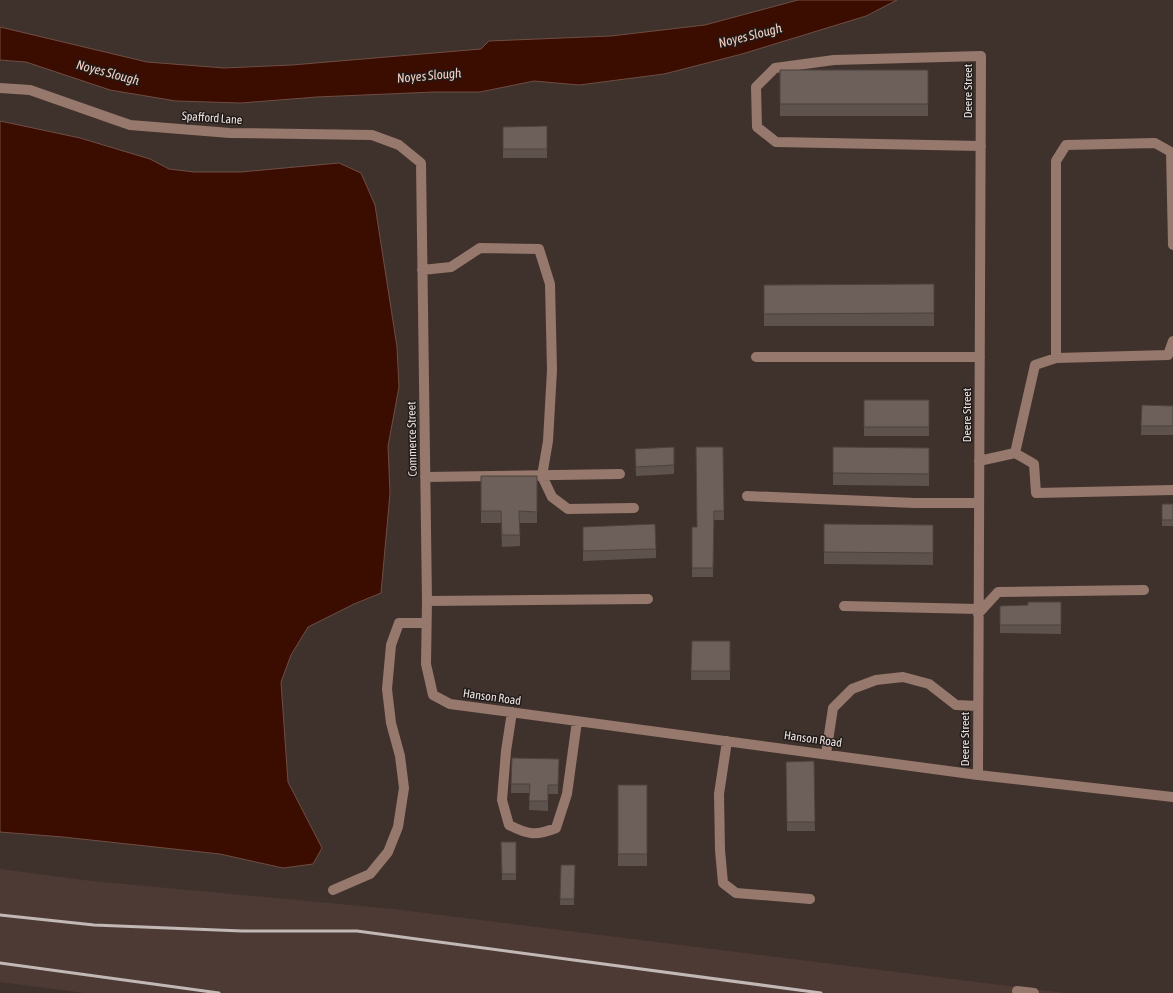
<svg xmlns="http://www.w3.org/2000/svg" width="1173" height="993" viewBox="0 0 1173 993" font-family="'Asap Condensed',sans-serif">
<style>
.built{fill:#4e3a34}
.water{fill:#3a0d00;stroke:#6f4d43}
.lines{fill:none;stroke-linecap:round;stroke-linejoin:round}
.minor{stroke:#97786d;stroke-width:10}
.rail{stroke:#c2b8b5;stroke-width:3}
.wall{fill:#5e524d}
.building{fill:#6d5f5a;stroke:#4c423f}
.labels{text-anchor:middle;stroke-width:3;stroke-linejoin:round;paint-order:stroke}
.street-label{font-size:12px;fill:#eae2df;stroke:#211b19}
.water-label{font-size:13px;font-style:italic;fill:#f7cfc1;stroke:#211b19}
</style>
<rect width="100%" height="100%" fill="#3f322d"/>
<!-- built -->
<path class="built" d="M0,869L91,881L393,909L1065,993H85L0,982Z"/>
<!-- water -->
<path class="water" d="M798,0H897L866,16L742,54L664,74L579,85L534,81L480,92H434L317,97L241,103L176,101L110,90L26,62L0,60V27L147,62L224,68L292,65L481,49L489,41L611,36L705,25Z
M0,121L80,138L150,159L169,169L194,172H241L339,163L361,173L375,205L397,347L399,387L388,446L390,493L381,593L354,604L308,627L291,655L281,682L288,782L322,848L313,864L283,868L220,854L63,837L0,832Z"/>
<g class="lines">
<!-- minor -->
<path class="minor" d="M0,88L30,90L130,125L230,133L372,135L399,145L421,163L427,601L426,664L433,695L450,704L978,775L1173,797
M422,270L451,267L480,248L539,249L550,284L552,370L548,441L542,476L552,497L568,509L634,508
M756,357H980
M1056,358V161L1066,145L1155,143L1171,152L1173,245
M1015,453L1034,464L1036,493L1173,490
M979,461L1015,453L1035,365L1056,358L1168,355L1173,341
M425,477L620,474
M747,496L915,503H979
M427,601L648,599
M844,606L978,609
M978,614L998,592L1144,590
M512,712L506,751L502,800L509,825C528,835 536,836 556,828L567,794L577,721
M727,741L719,794L720,850L723,883L736,893L810,899
M826,754L833,708L852,689L876,680L903,677L929,684L956,705L978,706
M978,775L981,56L834,60L775,68L756,87L757,127L776,142L981,146
M333,890L370,874L388,852L398,827L404,788L400,756L391,723L387,689L391,645L399,623H426
M1017,991L1034,993"/>
<!-- rail -->
<path class="rail" d="M0,915L94,925L242,931H357L821,993
M0,963L219,993"/>
</g>
<!-- wall -->
<path class="wall" d="M780,70H928V116H780Z
M547,126V158H503V127Z
M934,284V326H764V285Z
M864,400H929V436H864Z
M1142,405L1173,406V435H1141Z
M723,447L724,520H714L713,577H692V527H697Z
M833,447L929,448V486L833,485Z
M635,449L674,465V474L636,476Z
M481,476H537V523H520V546L502,547L501,523H481Z
M1162,504H1173V526H1162Z
M824,524L933,525V565L824,564Z
M583,527L656,549V558L583,561Z
M1061,602V634L1000,633V606L1028,605Z
M692,641H730V680H691Z
M512,758L559,759L558,794H548V811L529,810L530,793H511Z
M814,761L815,831H787L786,762Z
M618,785H647V866H618Z
M501,842H516V880H502Z
M561,865H575L574,905H560Z"/>
<!-- building -->
<path class="building" d="M780,70H928V104H780Z
M547,126V149H503V127Z
M934,284V313L764,314V285Z
M864,400H929V427H864Z
M1142,405L1173,406V426H1141Z
M674,447V465L636,467L635,449Z
M696,447H723L724,511H714L713,568H692V527H697Z
M833,447L929,448V474L833,473Z
M481,476H537V512L519,511L520,535H502L501,511H481Z
M1162,504H1173V520H1162Z
M655,524L656,549L583,551V527Z
M824,524L933,525V553L824,552Z
M1028,602H1061V625H1000V606L1028,605Z
M692,641H730V671H691Z
M512,758L559,759L558,785H548V801H529L530,784H511Z
M814,761L815,822H787L786,762Z
M618,785H647V854H618Z
M501,842H516V874H502Z
M561,865H575L574,899H560Z"/>
<g class="labels">
<!-- street labels -->
<g class="street-label">
<text transform="translate(968 91) rotate(-90)" y="4">Deere Street</text>
<text transform="translate(212 118) rotate(4)" y="4">Spafford Lane</text>
<text transform="translate(967 415) rotate(-90)" y="4">Deere Street</text>
<text transform="translate(412 439) rotate(-91)" y="4">Commerce Street</text>
<text transform="translate(492 697) rotate(8)" y="4">Hanson Road</text>
<text transform="translate(813 739) rotate(8)" y="4">Hanson Road</text>
<text transform="translate(965 739) rotate(-90)" y="4">Deere Street</text>
</g>
<!-- water labels -->
<g class="water-label">
<text transform="translate(750 35) rotate(-14)" y="5">Noyes Slough</text>
<text transform="translate(108 72) rotate(15)" y="5">Noyes Slough</text>
<text transform="translate(429 75) rotate(-5)" y="5">Noyes Slough</text>
</g>
</g>
</svg>
